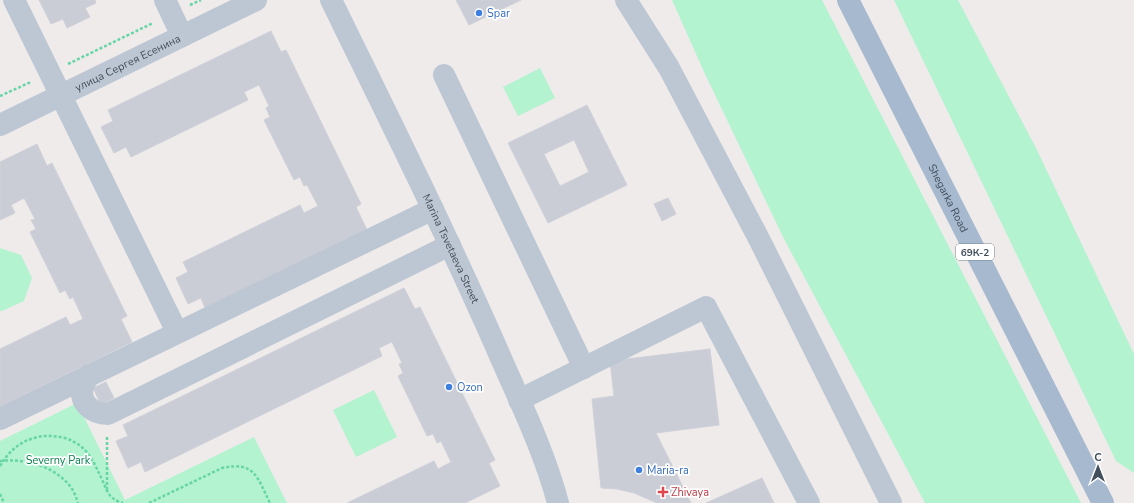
<svg xmlns="http://www.w3.org/2000/svg" width="1134" height="503" viewBox="0 0 1134 503" font-family="'Nunito Sans',sans-serif">
<style>
.green{fill:#b3f3d0}
.building{fill:#cacdd5;stroke:#cfd1d9;fill-rule:evenodd}
.lines{fill:none;stroke-linecap:round;stroke-linejoin:round}
.path{stroke:#67d5a6;stroke-width:2.5;stroke-dasharray:3 2;stroke-linecap:butt}
.minor{stroke:#bdc7d3;stroke-width:22}
.major{stroke:#a7b9cf;stroke-width:22}
.shop-dot{fill:#3f7fe0;stroke:#fff;stroke-width:1.5}
.health-dot{fill:#e0444e;stroke:#fff;stroke-width:1.5}
.labels{text-anchor:middle;stroke-width:3.5;stroke-linejoin:round;paint-order:stroke}
.shield{fill:#fff;stroke:#7b838c;stroke-width:1}
.shield-label{font-size:10px;font-weight:bold;fill:#424e5b}
.shop-label{font-size:11px;fill:#366cbe;stroke:#fff;text-anchor:start}
.street-label{font-size:11px;fill:#424e5b;stroke:#fff}
.park-label{font-size:11px;fill:#0c8450;stroke:#fff}
.health-label{font-size:11px;fill:#be3a42;stroke:#fff;text-anchor:start}
</style>
<rect width="100%" height="100%" fill="#efebeb"/>
<!-- green -->
<path class="green" d="M672,0H822L1081,503H925L784,239L705,74Z
M894,0H958L1036,148L1134,354V473L1116,461Z
M540,68L555,98L518,116L503,87Z
M0,248L21,255L32,278L24,301L2,311H0Z
M374,390L397,437L356,457L333,410Z
M77,403L125,500L254,437L287,503H0V441Z"/>
<!-- building -->
<path class="building" d="M39,0H95L96,3L85,8L90,17L67,28L63,19L51,24Z
M456,0H521L469,25Z
M271,31L281,52L286,50L361,204L356,207L367,230L205,308L201,298L188,304L176,278L188,272L183,262L300,205L304,213L318,206L307,185L304,186L300,177L294,180L264,120L270,117L266,108L269,106L259,85L244,92L248,100L131,157L126,147L114,153L101,127L113,121L108,110Z
M587,105L627,185L548,223L508,143ZM574,140L589,172L560,186L544,154Z
M37,144L47,166L52,163L127,316L121,319L132,342L0,407V349L66,317L70,325L83,319L73,297L70,299L65,290L60,293L30,232L36,229L31,220L35,219L24,198L11,205L15,213L0,220V162Z
M668,198L676,214L662,221L654,204Z
M404,288L415,309L420,307L495,460L489,463L500,486L465,503H347L434,461L438,469L451,462L441,441L437,443L433,434L427,436L398,376L403,373L399,364L402,363L392,342L379,348L382,356L145,472L141,462L128,468L116,441L128,436L123,425Z
M710,349L719,425L656,433L691,503H657L634,493L617,489L601,488L592,399L614,396L610,361Z
M106,382L114,398L101,405L93,388Z
M762,478L774,503H706Z"/>
<g class="lines">
<!-- path -->
<path class="path" d="M190,5L201,0
M68,64L153,23
M0,96L31,82
M0,461C25,458 54,466 70,486C74,491 76,497 78,503
M0,466C9,451 20,441 38,437C47,435 56,436 65,438C89,446 94,463 104,484C106,489 109,496 114,499C116,501 120,502 123,503
M107,490V435
M0,494L4,503
M149,503L222,468C255,461 257,477 270,503"/>
<!-- minor -->
<g class="minor">
<path d="M14,0L177,332"/>
<path d="M165,0L182,36"/>
<path id="s1" d="M331,0C388,116 445,231 497,349C519,400 544,450 558,503"/>
<path d="M626,0L669,68L759,239L891,503"/>
<path d="M444,75L584,368"/>
<path id="s2" d="M0,125L256,0"/>
<path d="M89,375C87,379 84,383 83,387C78,403 93,414 108,414L450,245"/>
<path d="M519,400L706,307L809,503"/>
<path d="M0,419L433,209"/>
</g>
<!-- major -->
<path class="major" id="s3" d="M848,0L1103,503"/>
</g>
<!-- markers -->
<g class="shop-dot">
<circle cx="479" cy="13" r="4"/>
<circle cx="449" cy="387" r="4"/>
<circle cx="639" cy="470" r="4"/>
</g>
<path class="health-dot" d="M661 486h4v4h4v4h-4v4h-4v-4h-4v-4h4z"/>
<g class="labels">
<!-- shield labels -->
<rect class="shield" x="956" y="244" width="38" height="16" rx="3"/>
<g class="shield-label">
<text x="975" y="256">69К-2</text>
</g>
<!-- shop labels -->
<g class="shop-label">
<text x="487" y="17">Spar</text>
<text x="457" y="391">Ozon</text>
<text x="647" y="474">Maria-ra</text>
</g>
<!-- street labels -->
<g class="street-label">
<text dy="4" stroke="none"><textPath href="#s2" startOffset="142">улица Сергея Есенина</textPath></text>
<text dy="4" stroke="none"><textPath href="#s3" startOffset="222">Shegarka Road</textPath></text>
<text dy="4" stroke="none"><textPath href="#s1" startOffset="276">Marina Tsvetaeva Street</textPath></text>
</g>
<!-- park labels -->
<g class="park-label">
<text x="58" y="464">Severny Park</text>
</g>
<!-- health labels -->
<g class="health-label">
<text x="671" y="496">Zhivaya</text>
</g>
</g>
<!-- north arrow -->
<g transform="translate(1098 467)" stroke="#ffffff" stroke-width="3" paint-order="stroke">
<path d="M0-3L7 15L0 10L-7 15Z" fill="#424e5b"/>
<text y="-6" font-size="11" font-weight="bold" text-anchor="middle" fill="#424e5b">С</text>
</g>
</svg>
